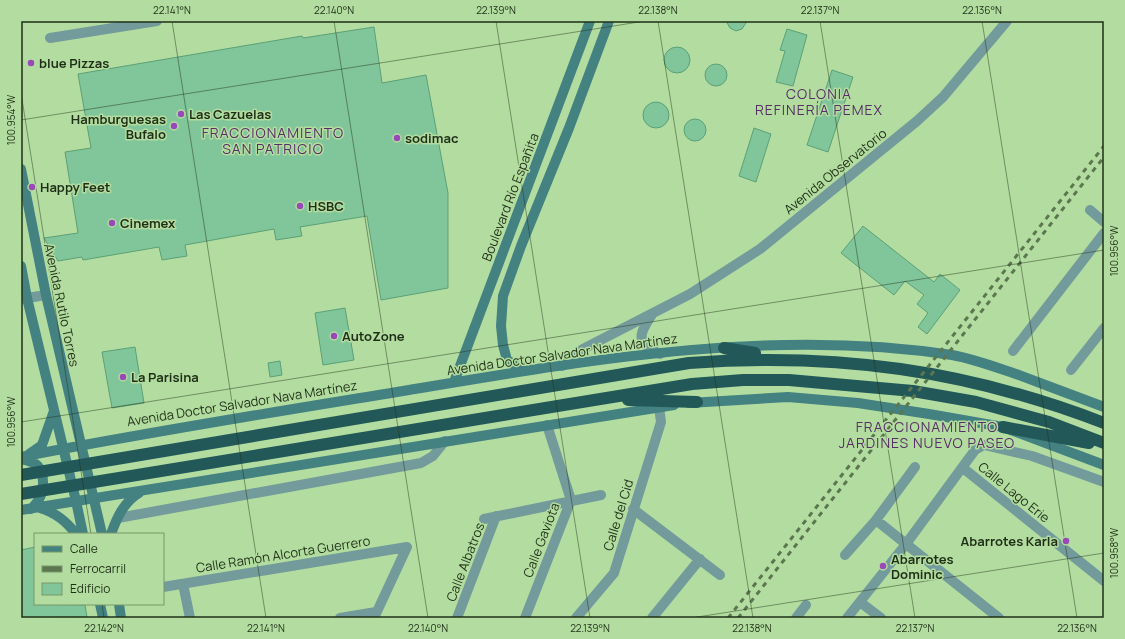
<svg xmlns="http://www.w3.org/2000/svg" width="1125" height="639" viewBox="0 0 1125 639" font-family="Manrope,sans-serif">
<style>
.building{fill:#81c59a;stroke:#5ca076}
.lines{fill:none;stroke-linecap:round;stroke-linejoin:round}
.minor{stroke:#749b9b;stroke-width:10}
.tertiary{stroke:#749b9b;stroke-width:10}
.secondary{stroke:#448181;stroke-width:10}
.motorway{stroke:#235859;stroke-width:12}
.rail{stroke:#5c774f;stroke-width:3;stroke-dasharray:5 5;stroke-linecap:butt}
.ticks{fill:none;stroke:#1f2f17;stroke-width:1;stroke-opacity:0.45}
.poi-dot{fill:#9948b7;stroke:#b3dda0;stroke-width:1.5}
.labels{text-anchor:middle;stroke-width:3;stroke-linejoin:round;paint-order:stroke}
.poi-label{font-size:13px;font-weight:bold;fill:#1f2f17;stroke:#b3dda0;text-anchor:start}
.street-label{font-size:13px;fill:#1f2f17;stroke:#b3dda0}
.neighbourhood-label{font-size:14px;letter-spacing:1px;fill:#572f66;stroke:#b3dda0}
.neatline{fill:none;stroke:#1f2f17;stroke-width:1.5}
.ticks-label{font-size:10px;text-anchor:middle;fill:#1f2f17}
</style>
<rect width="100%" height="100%" fill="#b3dda0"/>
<!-- building -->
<path class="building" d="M726,21H747L742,29L736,31L730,28Z
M374,27L382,83L426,75L448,193V288L381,300L367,216L300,227L302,236L276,240L274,229L185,245L187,256L162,260L159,247L83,260L82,257L58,261L44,238L78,233L65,152L91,148L78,74L302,36L303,38Z
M787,29L807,35L793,86L776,82L785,51L780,50Z
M664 60a13 13 0 1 1 26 0a13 13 0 1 1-26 0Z
M705 75a11 11 0 1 1 22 0a11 11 0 1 1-22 0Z
M832,70L853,77L828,152L807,145Z
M643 115a13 13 0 1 1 26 0a13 13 0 1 1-26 0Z
M684 130a11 11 0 1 1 22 0a11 11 0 1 1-22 0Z
M754,128L771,134L756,182L739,176Z
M863,226L934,282L940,274L960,290L927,334L918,327L928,313L917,304L924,295L905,281L894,295L841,253Z
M345,308L354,360L323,365L315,313Z
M135,347L144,403L112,408L102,352Z
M280,361L282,375L270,377L268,363Z
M35,547V604L85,605L87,617L21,618V550Z"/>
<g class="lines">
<!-- minor -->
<path class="minor" d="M50,38L157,21
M1090,210L1104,222
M21,299L46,295
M1013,351L1104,233
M1071,370L1104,328
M963,468L1104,581
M633,509L720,575
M118,518L421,463L433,456L445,441
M484,519L601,495
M876,520L999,618
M845,555L876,520L915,467
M183,584L190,618
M163,587L407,547
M860,602L881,618
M340,618L376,612
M374,618L407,547
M457,618L496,516
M525,618L571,500L547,425
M576,618L614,573L661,422L659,407
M652,618L700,559
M796,618L806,605
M847,618L906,544L975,450L984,445L1032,456L1104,482"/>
<!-- tertiary -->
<path class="tertiary" d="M653,313C640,333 633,342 660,354
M562,366L583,349L690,294L760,249L917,121L943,97L1007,21"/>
<!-- secondary -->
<path class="secondary" d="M21,169L46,295L102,534
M21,266L27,298L76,501L83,534
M524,371L507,360L503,345L501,326L503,296L521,246L569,128L609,21
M454,382L590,21
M689,403L788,397L858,403L929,414L1003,427L1104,465
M29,454L42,445L54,411
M21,457C148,432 275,412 403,391C583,361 770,327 952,355C974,359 995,367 1016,374C1045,385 1075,396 1104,407
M21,459C26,460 34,462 38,466C45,474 44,491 39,499C37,503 34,506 31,509
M40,508C56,513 66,521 76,534
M21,510L674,405
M111,534C117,517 124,502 139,493
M100,604L103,618
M119,604L121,618"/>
<!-- motorway -->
<path class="motorway" d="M724,348L755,353
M628,400L697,402
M1003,427L1089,443
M21,475L689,363C836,352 967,370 1104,423
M21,494L692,384L743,380H789L913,391L976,402L1049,422L1104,443"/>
<!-- rail -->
<path class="rail" d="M728,618L1104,146
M738,618L1104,157"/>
</g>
<!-- ticks -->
<path class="ticks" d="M172,21L266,618M334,21L428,618M496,21L590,618M658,21L753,618M820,21L915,618M982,21L1077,618M21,93L91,534M21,120L645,21M21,422L1104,250M102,604L104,618M691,618L1104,553"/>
<!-- markers -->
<g class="poi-dot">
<circle cx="31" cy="63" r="4"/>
<circle cx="181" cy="114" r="4"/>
<circle cx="174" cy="126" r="4"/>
<circle cx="397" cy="138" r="4"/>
<circle cx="32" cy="187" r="4"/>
<circle cx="300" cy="206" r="4"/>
<circle cx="112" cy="223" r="4"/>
<circle cx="334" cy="336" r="4"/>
<circle cx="123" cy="377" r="4"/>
<circle cx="1066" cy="541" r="4"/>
<circle cx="883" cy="566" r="4"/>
</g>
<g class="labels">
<!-- poi labels -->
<g class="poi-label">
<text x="39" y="68">blue Pizzas</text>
<text x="189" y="119">Las Cazuelas</text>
<text x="166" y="124" text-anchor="end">Hamburguesas<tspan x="166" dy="15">Bufalo</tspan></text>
<text x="405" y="143">sodimac</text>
<text x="40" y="192">Happy Feet</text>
<text x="308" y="211">HSBC</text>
<text x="120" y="228">Cinemex</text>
<text x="342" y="341">AutoZone</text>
<text x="131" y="382">La Parisina</text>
<text x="1058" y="546" text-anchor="end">Abarrotes Karla</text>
<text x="891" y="564">Abarrotes<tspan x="891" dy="15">Dominic</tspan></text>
</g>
<!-- street labels -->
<g class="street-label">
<text transform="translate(835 171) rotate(-39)" y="5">Avenida Observatorio</text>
<text transform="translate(510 197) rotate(-69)" y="5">Boulevard Río Españita</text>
<text transform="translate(62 305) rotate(78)" y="5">Avenida Rutilo Torres</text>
<text transform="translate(562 354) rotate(-8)" y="5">Avenida Doctor Salvador Nava Martínez</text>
<text transform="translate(242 403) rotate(-9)" y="5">Avenida Doctor Salvador Nava Martínez</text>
<text transform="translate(1014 492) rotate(39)" y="5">Calle Lago Erie</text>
<text transform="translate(618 515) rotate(-73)" y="5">Calle del Cid</text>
<text transform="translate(541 540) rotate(-69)" y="5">Calle Gaviota</text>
<text transform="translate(283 554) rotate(-9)" y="5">Calle Ramón Alcorta Guerrero</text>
<text transform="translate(465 562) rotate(-69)" y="5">Calle Albatros</text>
</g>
<!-- neighbourhood labels -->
<g class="neighbourhood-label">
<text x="819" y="99">COLONIA<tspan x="819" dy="16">REFINERÍA PEMEX</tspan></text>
<text x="273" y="138">FRACCIONAMIENTO<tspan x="273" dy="16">SAN PATRICIO</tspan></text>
<text x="927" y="432">FRACCIONAMIENTO<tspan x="927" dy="16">JARDINES NUEVO PASEO</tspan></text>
</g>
</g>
<!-- border -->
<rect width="1125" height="639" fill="none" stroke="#b3dda0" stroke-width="44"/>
<!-- legend -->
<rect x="34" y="533" width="130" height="72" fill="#b3dda0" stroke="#789769"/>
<rect x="42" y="546" width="20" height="6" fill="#448181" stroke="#789769"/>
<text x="70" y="553" font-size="12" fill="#1f2f17">Calle</text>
<rect x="42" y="566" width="20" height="6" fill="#5c774f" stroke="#789769"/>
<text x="70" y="573" font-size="12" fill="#1f2f17">Ferrocarril</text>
<rect x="42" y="583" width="20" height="12" fill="#81c59a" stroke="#789769"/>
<text x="70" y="593" font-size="12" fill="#1f2f17">Edificio</text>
<rect x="22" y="22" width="1081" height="595" class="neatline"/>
<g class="ticks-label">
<text x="172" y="14">22.141°N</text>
<text x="334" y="14">22.140°N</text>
<text x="496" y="14">22.139°N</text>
<text x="658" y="14">22.138°N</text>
<text x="820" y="14">22.137°N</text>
<text x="982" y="14">22.136°N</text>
<text transform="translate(11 120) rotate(-90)" y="4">100.954°W</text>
<text transform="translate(1114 251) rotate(-90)" y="4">100.956°W</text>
<text transform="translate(11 422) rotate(-90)" y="4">100.956°W</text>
<text transform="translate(1114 553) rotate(-90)" y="4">100.958°W</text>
<text x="104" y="632">22.142°N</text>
<text x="266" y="632">22.141°N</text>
<text x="428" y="632">22.140°N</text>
<text x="590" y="632">22.139°N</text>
<text x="752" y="632">22.138°N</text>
<text x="915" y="632">22.137°N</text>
<text x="1077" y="632">22.136°N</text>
</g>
</svg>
